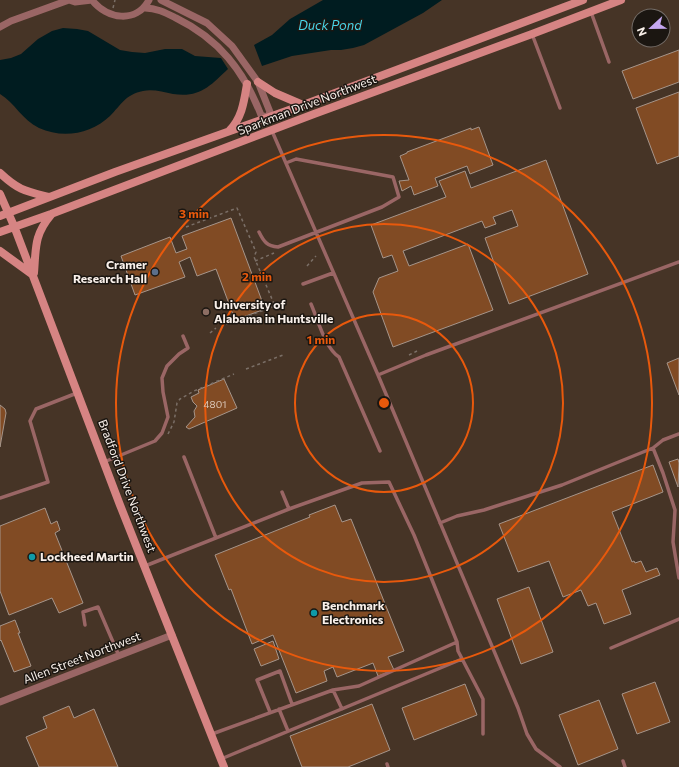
<svg xmlns="http://www.w3.org/2000/svg" width="679" height="767" viewBox="0 0 679 767" font-family="Commissioner,sans-serif">
<style>
.built{fill:#463426;fill-rule:evenodd}
.water{fill:#001c20}
.building{fill:#814b24;stroke:#a6958a}
.lines{fill:none;stroke-linecap:round;stroke-linejoin:round}
.path{stroke:#7b6f67;stroke-width:1.5;stroke-dasharray:3 3;stroke-linecap:butt}
.lane{stroke:#9a6665;stroke-width:3.5}
.street{stroke:#9a6665;stroke-width:7}
.secondary{stroke:#d68483;stroke-width:8}
.ring{fill:none;stroke:#e8590c;stroke-width:2}
.service-dot{fill:#5c6f8a;stroke:#1b1611;stroke-width:1.5}
.education-dot{fill:#8d6e63;stroke:#1b1611;stroke-width:1.5}
.culture-dot{fill:#0f9aa8;stroke:#1b1611;stroke-width:1.5}
.labels{text-anchor:middle;stroke-width:3;stroke-linejoin:round;paint-order:stroke}
.number-label{font-size:10px;fill:#dbc7b8}
.street-label{font-size:12px;fill:#f9f0ea;stroke:#1b1611}
.poi-label{font-size:12px;font-weight:bold;fill:#f9f0ea;stroke:#1b1611;text-anchor:start}
.water-label{font-size:13px;font-style:italic;fill:#48d4e7;stroke:#1b1611}
.centre{fill:#e8590c;stroke:#1b1611;stroke-width:2}
.ring-label{font-size:12px;text-anchor:middle;font-weight:bold;fill:#e8590c;stroke:#1b1611;stroke-width:3;stroke-linejoin:round;paint-order:stroke}
</style>
<rect width="100%" height="100%" fill="#392c22"/>
<!-- built -->
<path class="built" d="M0,0H679V767H0ZM639,16H663V40H639Z"/>
<!-- water -->
<path class="water" d="M323,0H442L423,13L364,45L353,48L341,50H331L292,56L262,66L254,45L272,35L290,19Z
M63,28L77,29L88,31L120,50L132,52L145,53L165,49H182L195,56L221,58L228,69C210,86 200,98 173,94C163,92 153,89 143,91C126,94 121,105 110,116C91,134 63,139 39,128C22,120 15,103 0,94V60L11,58L21,54L38,39L52,31Z"/>
<!-- building -->
<path class="building" d="M679,50V82L633,99L622,71Z
M679,92V156L657,164L636,108Z
M479,127L493,165L470,174L467,166L435,178L438,186L414,195L411,186L402,191L399,181L409,180L400,156L407,153V152L471,128V130Z
M546,160L588,274L509,304L485,238L518,226L512,210L493,217L496,224L485,228L482,221L403,251L409,266L468,244L493,310L393,347L373,292L379,278L398,271L392,255L383,258L371,225L446,197L439,181L465,171L471,188Z
M231,218L265,309L235,320L216,269L197,276L190,257L179,262L185,277L135,295L121,256L170,237L176,253L187,249L182,236Z
M679,358V395L667,363Z
M224,379L237,408L189,429L186,427L195,417L194,411L197,406L193,402L191,397L199,393L198,390Z
M0,405L5,409L6,413L0,447Z
M678,459L679,463L678,487L669,462Z
M653,465L663,492L612,512L632,562L634,561L635,563L641,561L646,572L657,568L660,575L622,590L631,614L604,624L596,603L588,606L581,590L563,597L549,561L518,572L499,524Z
M335,505L342,522L351,519L404,651L388,657L394,670L378,676L373,663L337,677L333,667L324,671L327,681L296,693L273,635L252,644L231,589L229,590L215,555L310,517L309,515Z
M45,508L51,524L57,521L60,530L55,533L83,603L59,613L52,598L9,615L0,591V526Z
M529,587L553,652L521,664L497,599Z
M15,620L20,633H18L31,666L14,672L1,640L0,641V626Z
M273,641L279,659L261,666L254,649Z
M655,682L670,722L637,734L622,694Z
M465,684L477,715L414,740L402,708Z
M599,700L618,749L578,765L559,715Z
M372,704L390,750L348,767H302L290,736Z
M69,706L74,718L94,709L118,767H39L26,737L47,728L43,717Z"/>
<g class="lines">
<!-- path -->
<path class="path" d="M113,8L115,0
M186,227L237,208L256,252L254,257L275,306L224,325
M255,261L274,253
M307,266L316,256
M210,333L216,328
M409,355L417,351
M246,369L283,355
M168,434L174,422L177,403L180,399L194,391L234,374"/>
<!-- lane -->
<path class="lane" d="M591,12L609,62
M532,34L560,108
M272,131L378,375L518,708L527,734L536,749L560,767
M259,232C264,242 267,246 278,247L382,207L399,197L393,177L296,159L286,163
M303,284L333,273
M311,304C318,320 325,348 339,357L380,451
M378,375L426,355L679,262
M653,448L663,473L675,510L673,542L679,578
M184,457L216,538
M104,462L155,441L162,433L168,417L163,392L162,378L167,366L179,354L188,348L183,336
M282,492L289,509
M0,498L48,482L30,421L36,409L77,393
M440,523L457,516L484,510L562,485L653,448L663,440L679,434
M145,566L289,509L362,483L389,482L414,535L457,642L458,651L483,699V734
M85,625L83,612L98,607L119,656
M611,648L679,619
M333,690L342,709
M279,709L288,731
M270,712L257,680L280,671L292,704
M212,734L333,690L359,686L457,642
M221,759L462,659
M623,761L625,767
M387,764L388,767"/>
<!-- street -->
<path class="street" d="M69,0L75,2L92,0C107,19 136,24 149,0
M161,0L207,23L232,46L258,82L270,112L267,118
M145,8C157,8 166,13 176,18C219,39 244,71 261,115L267,118
M0,27L11,21L69,0
M0,702L172,635"/>
<!-- secondary -->
<path class="secondary" d="M258,82L275,93L303,105
M229,131C242,118 244,102 247,84
M0,173C18,190 25,191 49,197
M0,194L14,226L120,505L224,767
M0,216L115,172L303,105L583,0
M0,232L51,214L314,114L532,34L621,0
M0,251L33,275
M34,273C36,248 34,235 51,215"/>
</g>
<!-- distance rings -->
<g class="ring">
<circle cx="384" cy="403" r="89"/>
<circle cx="384" cy="403" r="179"/>
<circle cx="384" cy="403" r="268"/>
</g>
<!-- markers -->
<circle class="service-dot" cx="155" cy="272" r="4"/>
<circle class="education-dot" cx="206" cy="312" r="4"/>
<g class="culture-dot">
<circle cx="32" cy="557" r="4"/>
<circle cx="314" cy="613" r="4"/>
</g>
<g class="labels">
<!-- number labels -->
<g class="number-label">
<text x="215" y="408">4801</text>
</g>
<!-- street labels -->
<g class="street-label">
<text transform="translate(307 105) rotate(-21)" y="4">Sparkman Drive Northwest</text>
<text transform="translate(127 486) rotate(69)" y="4">Bradford Drive Northwest</text>
<text transform="translate(82 658) rotate(-21)" y="4">Allen Street Northwest</text>
</g>
<!-- poi labels -->
<g class="poi-label">
<text x="147" y="269" text-anchor="end">Cramer<tspan x="147" dy="14">Research Hall</tspan></text>
<text x="214" y="309">University of<tspan x="214" dy="14">Alabama in Huntsville</tspan></text>
<text x="40" y="561">Lockheed Martin</text>
<text x="322" y="610">Benchmark<tspan x="322" dy="14">Electronics</tspan></text>
</g>
<!-- water labels -->
<g class="water-label">
<text x="330" y="30">Duck Pond</text>
</g>
</g>
<circle cx="384" cy="403" r="6" class="centre"/>
<g class="ring-label">
<text x="194" y="218">3 min</text>
<text x="257" y="281">2 min</text>
<text x="321" y="344">1 min</text>
</g>
<!-- north arrow -->
<g transform="translate(651 28) rotate(248)"><circle r="19" fill="#1b1611" stroke="#746d68"/>
<path d="M0-3L7 15L0 10L-7 15Z" fill="#c5a7f1"/>
<text y="-6" font-size="11" font-weight="bold" text-anchor="middle" fill="#f9f0ea">N</text>
</g>
</svg>
